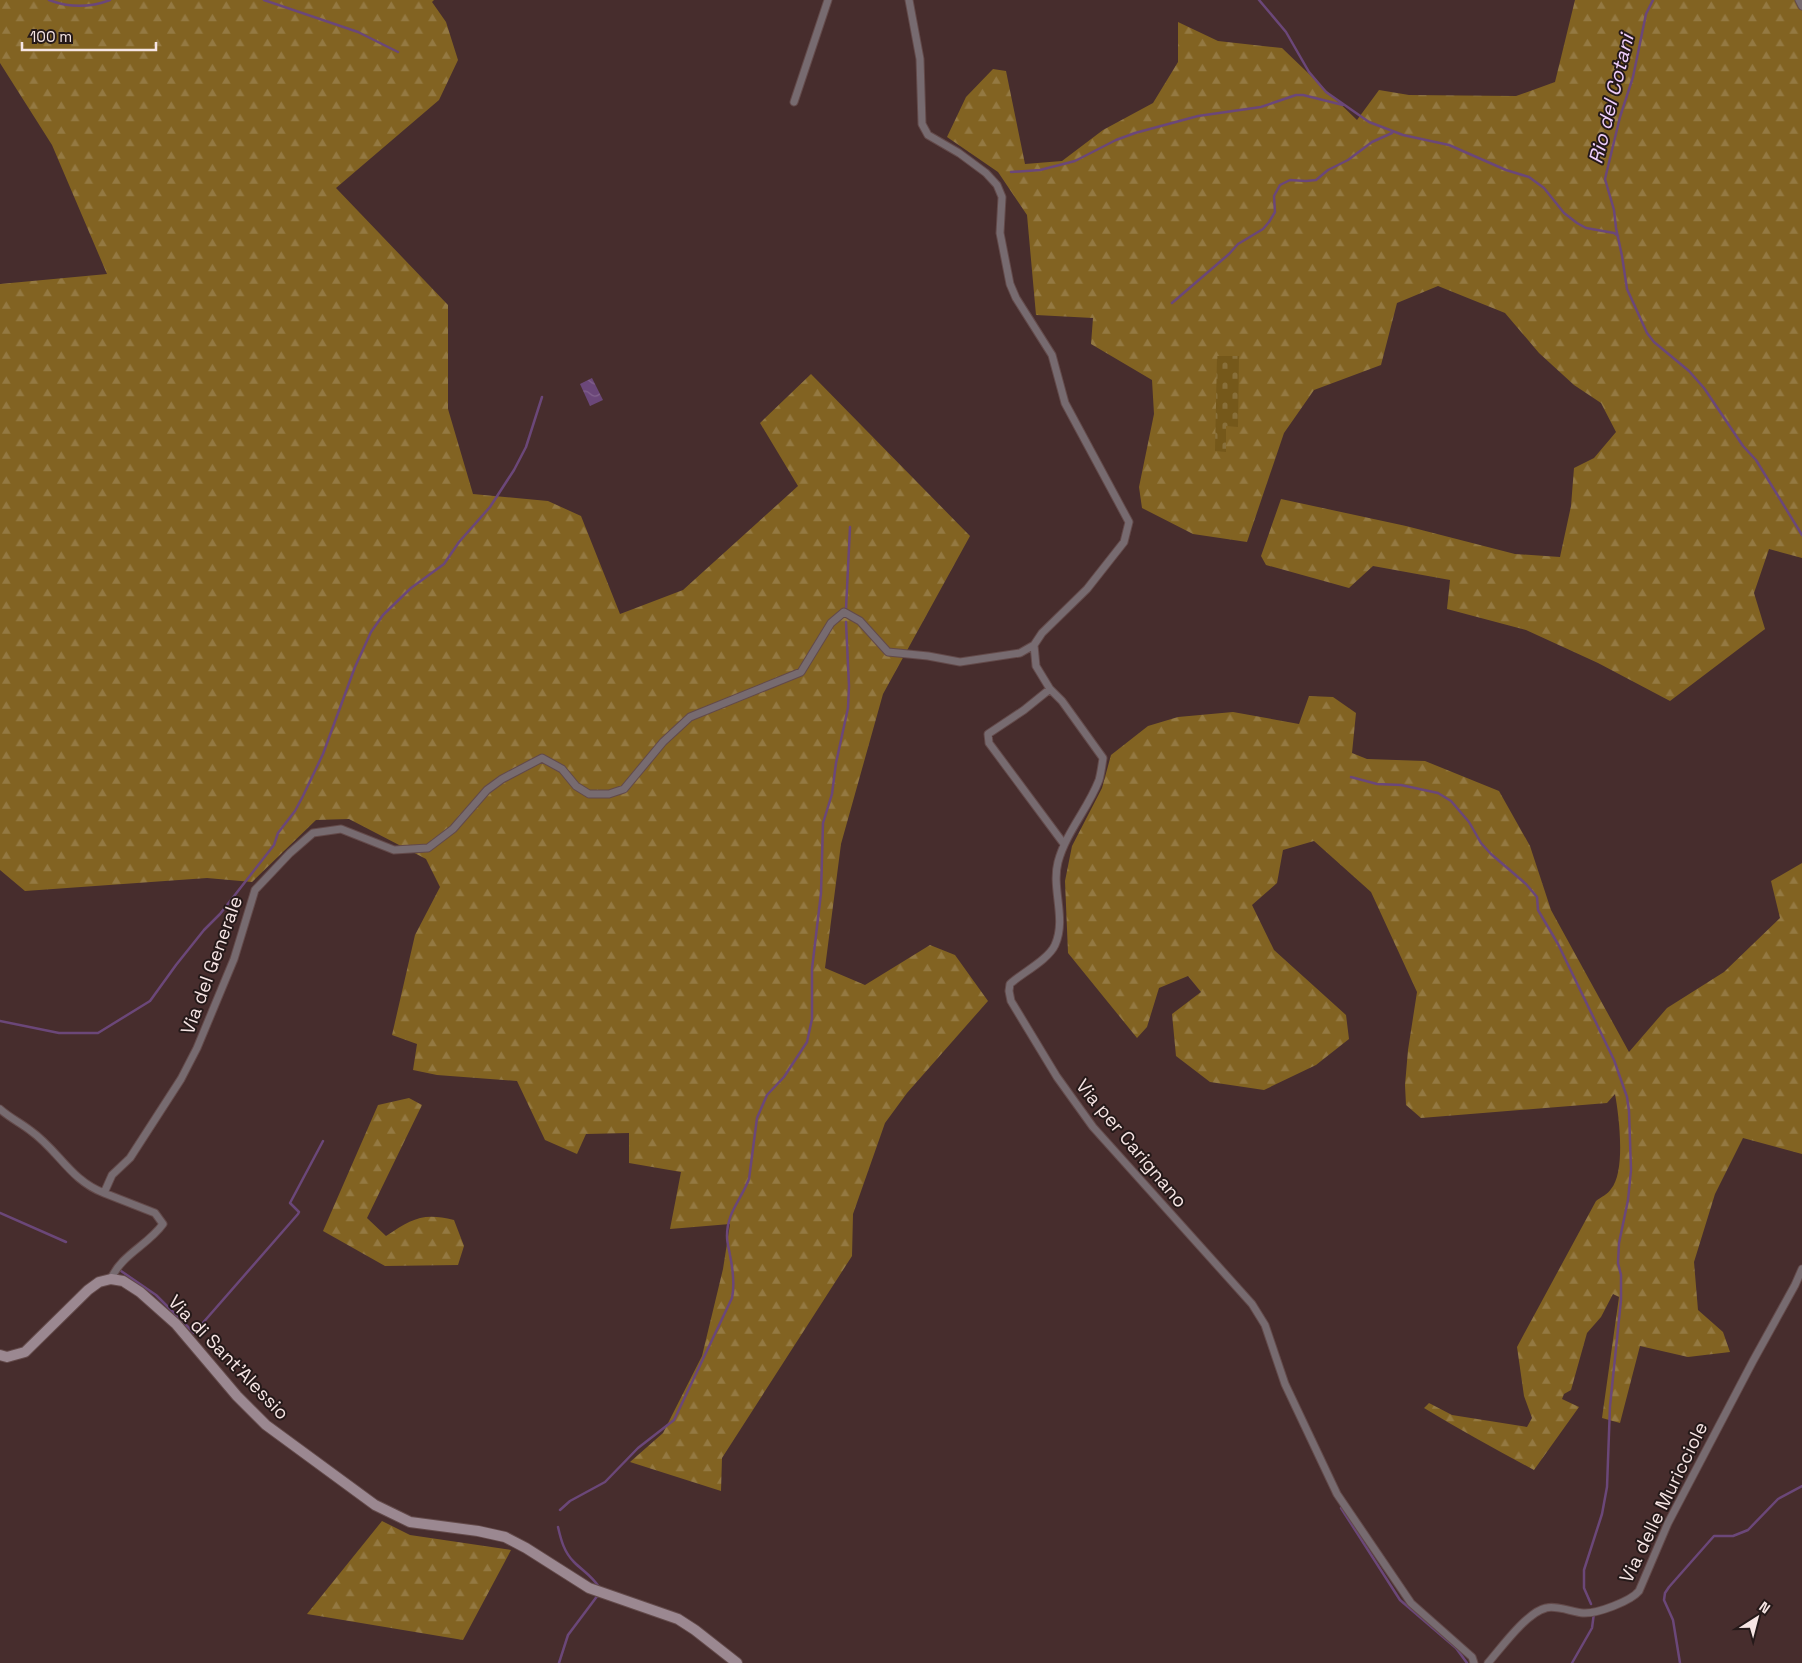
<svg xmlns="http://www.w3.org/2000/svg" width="1802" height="1663" viewBox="0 0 1802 1663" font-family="'Space Grotesk',sans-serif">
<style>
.forest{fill:url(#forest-firs)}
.cemetery{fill:url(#cemetery-stones)}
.water{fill:url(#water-waves)}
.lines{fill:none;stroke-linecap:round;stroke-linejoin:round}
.stream{stroke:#6b4779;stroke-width:2.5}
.street-casing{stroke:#634a4a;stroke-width:9}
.secondary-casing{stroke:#634a4a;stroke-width:12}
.street{stroke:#776b70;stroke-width:7}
.secondary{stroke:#9b8891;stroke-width:10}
.labels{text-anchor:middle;stroke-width:4;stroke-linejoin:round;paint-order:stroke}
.street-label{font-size:19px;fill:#f6e5e4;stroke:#251919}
.water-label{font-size:20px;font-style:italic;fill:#efcefd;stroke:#251919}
</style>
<defs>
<pattern id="forest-firs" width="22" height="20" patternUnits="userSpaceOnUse" patternTransform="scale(1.25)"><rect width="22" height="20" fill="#826322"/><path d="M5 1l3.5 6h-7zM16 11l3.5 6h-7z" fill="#947942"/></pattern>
<pattern id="cemetery-stones" width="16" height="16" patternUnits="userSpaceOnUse" patternTransform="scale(1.25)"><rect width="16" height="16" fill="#75581a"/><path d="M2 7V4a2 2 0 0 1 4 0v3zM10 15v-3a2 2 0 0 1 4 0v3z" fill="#89703b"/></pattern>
<pattern id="water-waves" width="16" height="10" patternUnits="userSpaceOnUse" patternTransform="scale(1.25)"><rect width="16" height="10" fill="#6b4779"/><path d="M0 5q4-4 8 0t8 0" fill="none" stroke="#81618c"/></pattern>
</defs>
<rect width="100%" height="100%" fill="#472d2d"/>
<!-- forest -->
<path class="forest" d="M0,0H434L432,2L446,22L458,60L439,100L336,188L448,305V409L473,494L548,501L581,516L620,614L683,590L798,486L760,423L811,374L970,536L883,694L841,844L825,968L865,985L930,945L955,955L988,1001L907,1093L885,1123L853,1214L852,1256L722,1458L721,1491L630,1462L663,1433L702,1356L723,1269L730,1224L670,1229L681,1172L629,1163V1133L586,1134L577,1154L545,1140L517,1081L437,1075L413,1070L417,1044L392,1035L415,935L440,887L426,859L349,819L316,820L252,882L207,878L25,891L0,870V284L107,274L52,145L0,63Z
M1575,0H1802V558L1769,549L1754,593L1765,629L1670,701L1598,663L1526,630L1447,609L1450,580L1373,566L1349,588L1266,565L1261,556L1281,499L1406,526L1515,554L1560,557L1571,506L1574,468L1594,458L1616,432L1601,403L1574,385L1539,353L1505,313L1438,286L1397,303L1381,365L1314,390L1284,433L1247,542L1193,534L1142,508L1139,487L1154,414L1152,380L1091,344L1093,318L1036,315L1027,215L998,172L947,137L966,97L993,69L1006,71L1025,164L1062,161L1103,130L1153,103L1178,62V22L1218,41L1282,48L1357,120L1379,90L1409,95L1516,96L1555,82Z
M1309,696L1333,697L1356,713L1352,753L1367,759L1425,761L1499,791L1530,846L1551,910L1629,1052L1667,1008L1724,972L1780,918L1771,881L1802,863V1154L1743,1138L1715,1194L1694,1262L1698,1310L1723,1332L1730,1352L1688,1357L1640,1346L1620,1423L1602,1418L1619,1297L1613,1294L1601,1317L1587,1333L1571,1390L1564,1394L1562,1399L1579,1407L1534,1470C1497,1450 1460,1430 1424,1408L1429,1403L1452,1415L1527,1427L1532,1418L1524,1396L1517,1347L1596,1201C1601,1197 1608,1194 1611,1189C1626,1172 1619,1115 1615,1094L1607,1103L1421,1118L1406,1105L1405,1085L1408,1050L1417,992L1371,892L1314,841L1283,850L1277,883L1252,905L1274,950L1346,1015L1349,1039L1316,1065L1264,1090L1210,1082L1176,1056L1172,1014L1201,992L1188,976L1159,988L1147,1027L1137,1038L1068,953L1065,881L1072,846L1102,788L1111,755L1148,726L1178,717L1233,712L1299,724Z
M409,1098L422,1105L367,1218L386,1236C412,1219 422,1212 454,1220L464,1246L458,1265L385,1266L323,1231L378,1105Z
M382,1521L410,1535L511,1550L463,1640L307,1614Z"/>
<!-- cemetery -->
<path class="cemetery" d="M1217,356H1239L1238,427L1226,426V452L1215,451Z"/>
<!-- water -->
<path class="water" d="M592,378L603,400L590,406L580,384Z"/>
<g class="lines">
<!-- stream -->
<path class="stream" d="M49,0C70,8 89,8 110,0
M264,0L358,32L398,52
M1259,0L1286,32L1309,72L1326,92L1369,122L1403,135L1449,145L1506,170L1529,177L1544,188L1564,213L1577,223L1586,228L1614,233L1618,236
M1653,0L1646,14L1633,77L1620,117L1605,179L1614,210L1616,228L1622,256L1627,289L1647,333L1654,342L1689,371L1704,388L1743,446L1756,460L1802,535
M1011,172L1040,170L1075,161L1116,140L1135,133L1198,116L1261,107L1296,95H1303L1343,105
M1172,303L1229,254L1238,244L1263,229L1269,222L1275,212L1274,196L1280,185L1290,180L1306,181L1316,180L1328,170L1348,160L1372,142L1392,133
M846,609L850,527
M1351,777L1377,784L1401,785L1438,793L1451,801L1469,822L1481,843L1491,854L1526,884L1537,897L1538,910L1558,944L1614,1060L1627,1097L1629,1111L1631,1170L1628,1200L1619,1243L1618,1263L1621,1275V1300L1610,1406L1607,1487L1602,1514L1584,1570V1588L1591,1604
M0,1021L59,1033H98L150,1001L176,965L204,930L220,914L274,845L278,833L295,811L303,796L323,754L355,667L371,632L383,615L411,588L444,564L459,542L490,507L514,470L526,447L542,397
M0,1213L66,1242
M121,1271L156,1295L194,1333L298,1214L299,1212L290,1203L323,1141
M1341,1508L1400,1600L1456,1648L1467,1663
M560,1510L570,1501L605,1482L638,1448L674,1420L732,1298C735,1284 733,1270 730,1255C729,1249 727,1243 727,1236C727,1212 741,1200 749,1179L757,1118L767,1095L784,1077L807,1042L812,1019V969L821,893L823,823L832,794L836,763L848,708L849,686L846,622
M558,1527C561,1540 564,1552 574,1562C583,1571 592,1576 599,1587
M559,1663L568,1635L598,1595
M1572,1663L1592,1628L1594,1613
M1680,1663L1673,1620L1664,1600L1665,1593L1669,1587L1714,1536H1733L1748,1530L1778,1499L1802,1486"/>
<!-- street casing -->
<g class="street-casing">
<path id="street" d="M909,0L920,59L922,124L928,135L959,153L986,173L997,185L1002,197L1000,233L1010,284L1016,298L1052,355L1065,403L1129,522L1124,542L1087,589L1042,633L1034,645L1036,666L1050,689L1062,701L1103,758C1102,765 1101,773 1099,780C1088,809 1066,832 1058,862C1051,889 1067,918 1055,945C1048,960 1022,973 1010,984L1009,991L1011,1001L1057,1077L1093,1127L1252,1304L1265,1325L1285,1384L1337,1494L1411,1603L1472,1657L1474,1663
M1799,0L1802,6
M794,102L828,0
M1050,689L1024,710L988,734L989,743L1064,844
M0,1109C10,1118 21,1123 31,1131C59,1151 70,1180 104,1193
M111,1279C121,1255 148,1245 163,1224L155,1213L104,1193L112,1175L130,1158L181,1079L197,1048L234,959L255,890L290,853L313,833L341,829L394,850L428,848L453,829L487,790L502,779L542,758L562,769L576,786L589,794H609L624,789L663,742L690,717L801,672L831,623L844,612L860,621L888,652L928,656L960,662L1020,653L1034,645
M1488,1663C1501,1648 1527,1612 1546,1608C1556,1605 1572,1612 1583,1613C1597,1614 1631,1601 1639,1591L1668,1523L1753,1361L1795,1285L1802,1269"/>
</g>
<!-- secondary casing -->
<g class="secondary-casing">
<path id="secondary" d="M0,1355L7,1357L25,1352L88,1290L99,1282L111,1279L123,1281L140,1292L176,1324L237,1396L266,1425L375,1505L410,1522L478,1531L505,1537L526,1548L589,1588L678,1619L695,1630L737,1663"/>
</g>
<!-- street -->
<use href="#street" class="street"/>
<!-- secondary -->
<use href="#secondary" class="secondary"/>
</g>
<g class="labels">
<!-- street labels -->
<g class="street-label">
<text transform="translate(211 965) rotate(-70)" y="7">Via del Generale</text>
<text transform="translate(1132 1143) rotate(50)" y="7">Via per Carignano</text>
<text transform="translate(229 1357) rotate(46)" y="7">Via di Sant'Alessio</text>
<text transform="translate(1663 1502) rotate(-64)" y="7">Via delle Muricciole</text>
</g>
<!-- water labels -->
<g class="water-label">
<text transform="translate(1611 99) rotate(-76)" y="7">Rio del Cotani</text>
</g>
</g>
<!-- north arrow -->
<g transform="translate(1757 1618) rotate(36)" stroke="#251919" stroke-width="4" paint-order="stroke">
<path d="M0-4L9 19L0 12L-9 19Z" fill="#f6e5e4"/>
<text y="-8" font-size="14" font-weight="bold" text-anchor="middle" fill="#f6e5e4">N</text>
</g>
<!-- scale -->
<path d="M22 42v8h134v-8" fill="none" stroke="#f6e5e4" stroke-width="2.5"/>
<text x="30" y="42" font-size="15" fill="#f6e5e4" stroke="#251919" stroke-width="4" paint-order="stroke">100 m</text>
</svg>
